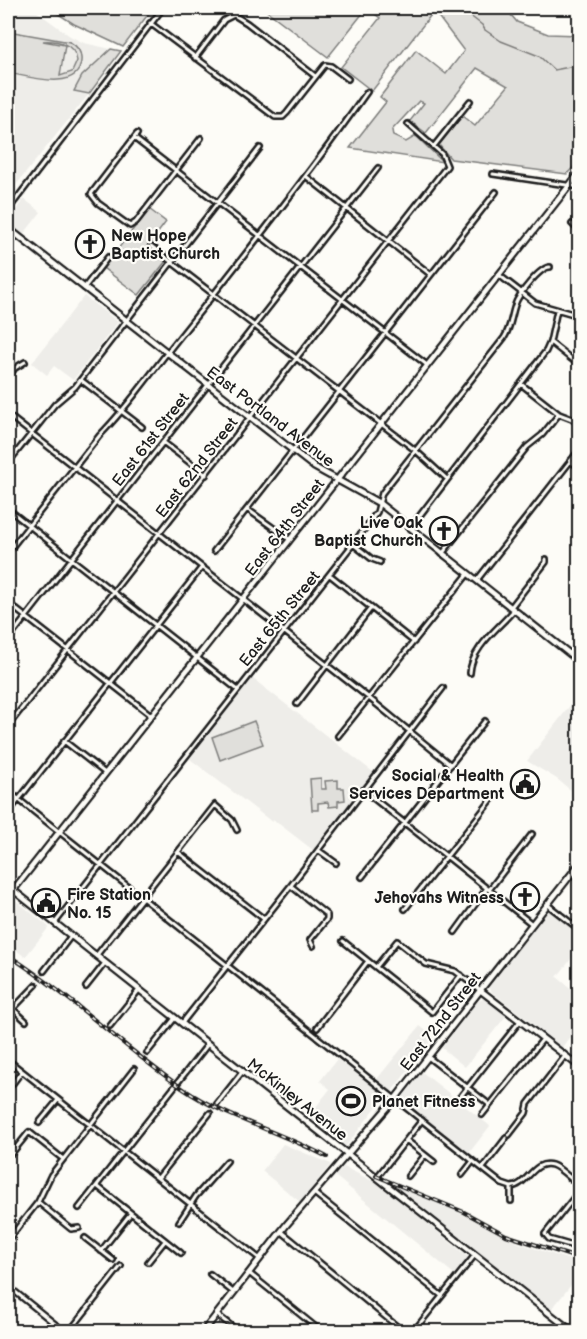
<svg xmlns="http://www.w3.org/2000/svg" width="587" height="1339" viewBox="0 0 587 1339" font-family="'Balsamiq Sans',sans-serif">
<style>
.built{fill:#eeede9}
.green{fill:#e0dfdb;stroke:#7e7e7c;stroke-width:1.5;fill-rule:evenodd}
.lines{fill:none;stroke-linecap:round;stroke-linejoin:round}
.stream{stroke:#797876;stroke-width:1.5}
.street-casing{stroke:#1c1c1c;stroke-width:8}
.secondary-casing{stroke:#1c1c1c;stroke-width:9}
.primary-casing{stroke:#1c1c1c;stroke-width:9}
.street{stroke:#fdfcf7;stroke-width:3}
.secondary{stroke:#fdfcf7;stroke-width:4.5}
.primary{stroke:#fdfcf7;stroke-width:4.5}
.rail-casing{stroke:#1c1c1c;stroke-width:4}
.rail{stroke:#fdfcf7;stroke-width:1.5;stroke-dasharray:4.5;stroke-linecap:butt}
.labels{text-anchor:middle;stroke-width:4.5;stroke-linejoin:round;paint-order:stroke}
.poi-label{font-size:16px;font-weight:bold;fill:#1c1c1c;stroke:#fdfcf7;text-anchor:start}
.street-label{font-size:16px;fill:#1c1c1c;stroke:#fdfcf7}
</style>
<rect width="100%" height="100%" fill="#fdfcf7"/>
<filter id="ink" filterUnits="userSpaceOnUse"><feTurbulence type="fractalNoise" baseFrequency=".0167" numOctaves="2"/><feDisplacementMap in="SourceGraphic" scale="12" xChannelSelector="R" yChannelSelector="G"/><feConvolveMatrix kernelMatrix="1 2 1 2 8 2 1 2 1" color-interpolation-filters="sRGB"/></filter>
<g filter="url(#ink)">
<!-- built -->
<path class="built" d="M8,8H32L70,36L84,43L111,49L82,76L75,91L89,94L8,195Z
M24,199L41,212L23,235L9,224L8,220Z
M84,296L118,322L73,380L54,366L47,375L32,363Z
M252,678L373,772L313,850L274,820L272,822L190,759Z
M579,694V797L557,779L527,761Z
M13,898L49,927L25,957L11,946L9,948L8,947V905Z
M550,911L579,934V949L557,977L579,995V1025L562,1047L492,992L489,987L547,912Z
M484,998L506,1016L465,1067L442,1048L477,1002Z
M420,1026L434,1037L392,1091L377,1079Z
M337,1059L385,1096L346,1146L308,1117L330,1089L320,1081Z
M422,1072L490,1126L469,1153L401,1100Z
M283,1144L331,1164L300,1202L262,1171Z
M344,1167L381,1185L468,1257L454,1274L335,1176Z
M400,1187L444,1205L519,1243L579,1263V1275L551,1310L399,1189Z"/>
<!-- green -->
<path class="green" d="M49,8H153L123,47L74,24Z
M263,8H367L328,57Z
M367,8H505L517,22L548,34L579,35V161L567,174L451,159L439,145L462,116L475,126L508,86L477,68L426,133L410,121L424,103L419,101L392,130L393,136L406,142L416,136L443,162L350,148L386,102L380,97L416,50L446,74L464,51L434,11L372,91L341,67L380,18Z
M8,31L70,42C77,46 82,52 81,61C79,93 27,76 8,73ZM43,41C56,40 75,43 77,61L72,72L60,76L65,45Z
M111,49L121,51L89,94L74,91L82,76Z
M149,209L166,222L148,246L166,261L139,295L103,268Z
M254,721L263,744L220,760L212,737Z
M321,778V789H326L325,781L338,780V788H344L345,800L338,801V806L329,807L328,802L318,803V810H312L310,779Z"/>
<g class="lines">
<!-- stream -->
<path class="stream" d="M460,8L482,25L485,30L501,41L539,56L554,70L580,65"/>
<!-- street casing -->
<g class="street-casing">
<path id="street" d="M150,23L275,117H283L287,113L325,65L331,66L348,79
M195,58L224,20L234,15L247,23L315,76
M137,134L91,194L98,203L130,226L136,222L201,138
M134,138L427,365
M434,146L470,101
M493,174L580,187
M307,177L430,274
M8,210L163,8
M572,224L580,232
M151,246L415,450L447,479
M499,275L535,303L580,316
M84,288L108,257
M550,342L580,366
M8,377L15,368L25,362
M81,380L142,427
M521,384L559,414L572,419L580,425
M8,415L369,698L451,765
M163,442L206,475
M570,461L580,468
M8,463L55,404L75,387L260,148
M8,509L238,690
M247,509L289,539
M411,527L546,351L550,342L557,310
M353,544L372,559L380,562
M214,551L496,192
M8,552L100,435C129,406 152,371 178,339C243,258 307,177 367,92
M442,554L527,447L542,435L559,414
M330,575L414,642
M477,580L580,449
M8,603L151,715
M511,607L546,562V559
M8,640L378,168
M470,673C471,648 499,628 514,610
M297,704L371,608
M8,726L447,166L442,154L408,124
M338,736L468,574
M64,741L105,773
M363,790L532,924
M8,791L483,1169L502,1184L511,1187
M8,813L202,567
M318,850L336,863
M178,852L264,919
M362,877L485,721
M291,886L327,915V919L310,940L313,946
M489,890L532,834
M548,905L580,930
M405,909L492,799
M55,923L353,544L377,512L382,493L504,338C511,327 511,317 515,305C518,295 540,267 550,267
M455,932L487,888
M343,941L432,1012L461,975
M96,956L215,805L232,820L237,830
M376,967L397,941L426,964L455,971L480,990
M44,971L71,936
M86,987L105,963
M13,1009L26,1021
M8,1014L36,985
M182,1023L292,884L443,688
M110,1026L139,990
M317,1028L368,961
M147,1053L175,1018
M428,1057L490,1105
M8,1060L260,1259
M8,1090L22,1071
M460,1097L520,1021
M217,1104L243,1071
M482,1115L543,1039
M39,1123L58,1100
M509,1135L526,1113L528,1104L565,1056
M406,1140L434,1162
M12,1153L29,1132L63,1159
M483,1168L506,1138
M462,1175L473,1161
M408,1176L425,1155
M377,1177L422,1120
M158,1178L210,1113
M97,1186L181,1253
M511,1187C527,1186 534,1159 552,1165C561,1168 571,1180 580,1186
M511,1187V1201
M580,1190L545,1234L549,1239L580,1248
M314,1193L442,1296
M38,1202L71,1229L79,1228
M79,1208L208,1044
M179,1222L196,1196L227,1161
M281,1231L404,1332
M85,1238L113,1260
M8,1240L38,1202L51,1175L134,1069
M101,1251L131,1213
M148,1262L165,1241
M249,1273L322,1332
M210,1274L233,1292
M8,1286L65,1332
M216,1314L239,1332
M51,1332L57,1325
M69,1332L121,1266
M413,1332L475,1255"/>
</g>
<!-- secondary casing -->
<g class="secondary-casing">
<path id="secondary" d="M8,886L573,1332
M8,897L580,172
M480,990L580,1067"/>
</g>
<!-- primary casing -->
<g class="primary-casing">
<path id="primary" d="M8,228L314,467L379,503L580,662
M203,1332L287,1224L395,1099L580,863"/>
</g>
<!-- street -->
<use href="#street" class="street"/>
<!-- secondary -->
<use href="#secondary" class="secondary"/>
<!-- primary -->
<use href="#primary" class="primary"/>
<!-- rail casing -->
<g class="rail-casing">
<path id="rail" d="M11,957C71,996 123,1047 182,1088C227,1119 279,1131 327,1157
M376,1176L464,1212L506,1235L580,1259"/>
</g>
<!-- rail -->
<use href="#rail" class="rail"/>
</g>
</g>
<!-- icons -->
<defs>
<g id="church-ring" transform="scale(1.5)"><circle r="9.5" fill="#fdfcf7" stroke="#1c1c1c" stroke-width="1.5"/><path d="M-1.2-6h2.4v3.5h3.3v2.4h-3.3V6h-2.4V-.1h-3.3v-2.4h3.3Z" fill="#1c1c1c"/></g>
<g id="civic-ring" transform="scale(1.5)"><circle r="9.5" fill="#fdfcf7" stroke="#1c1c1c" stroke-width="1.5"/><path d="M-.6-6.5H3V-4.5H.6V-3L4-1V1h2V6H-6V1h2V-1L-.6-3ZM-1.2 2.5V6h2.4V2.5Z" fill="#1c1c1c"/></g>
<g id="stadium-ring" transform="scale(1.5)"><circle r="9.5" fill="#fdfcf7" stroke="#1c1c1c" stroke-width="1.5"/><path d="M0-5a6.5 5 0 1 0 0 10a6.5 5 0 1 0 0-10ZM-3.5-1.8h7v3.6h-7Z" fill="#1c1c1c"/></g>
</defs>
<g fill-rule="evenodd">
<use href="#church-ring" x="90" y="244"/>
<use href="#church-ring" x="444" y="531"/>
<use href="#civic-ring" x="525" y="784"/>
<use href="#church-ring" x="525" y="897"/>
<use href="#civic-ring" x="46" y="903"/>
<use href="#stadium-ring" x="351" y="1101"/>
</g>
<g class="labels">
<!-- poi labels -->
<g class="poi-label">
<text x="111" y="241">New Hope<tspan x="111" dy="18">Baptist Church</tspan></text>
<text x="423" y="528" text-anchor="end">Live Oak<tspan x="423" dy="18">Baptist Church</tspan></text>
<text x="504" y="781" text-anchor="end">Social &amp; Health<tspan x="504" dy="18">Services Department</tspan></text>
<text x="67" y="900">Fire Station<tspan x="67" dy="18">No. 15</tspan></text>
<text x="504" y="903" text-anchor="end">Jehovahs Witness</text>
<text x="372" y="1107">Planet Fitness</text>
</g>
<!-- street labels -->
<g class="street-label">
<text transform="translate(271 416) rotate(37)" y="6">East Portland Avenue</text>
<text transform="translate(150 439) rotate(-52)" y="6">East 61st Street</text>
<text transform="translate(196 467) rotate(-52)" y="6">East 62nd Street</text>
<text transform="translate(284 527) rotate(-52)" y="6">East 64th Street</text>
<text transform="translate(279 618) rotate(-51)" y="6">East 65th Street</text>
<text transform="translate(440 1021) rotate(-52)" y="6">East 72nd Street</text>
<text transform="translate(298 1099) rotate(38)" y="6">McKinley Avenue</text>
</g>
</g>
<!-- margin -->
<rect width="587" height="1339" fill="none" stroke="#fdfcf7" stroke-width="30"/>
<rect x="15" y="15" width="557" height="1309" fill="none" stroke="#1c1c1c" stroke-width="2" filter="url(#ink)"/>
</svg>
